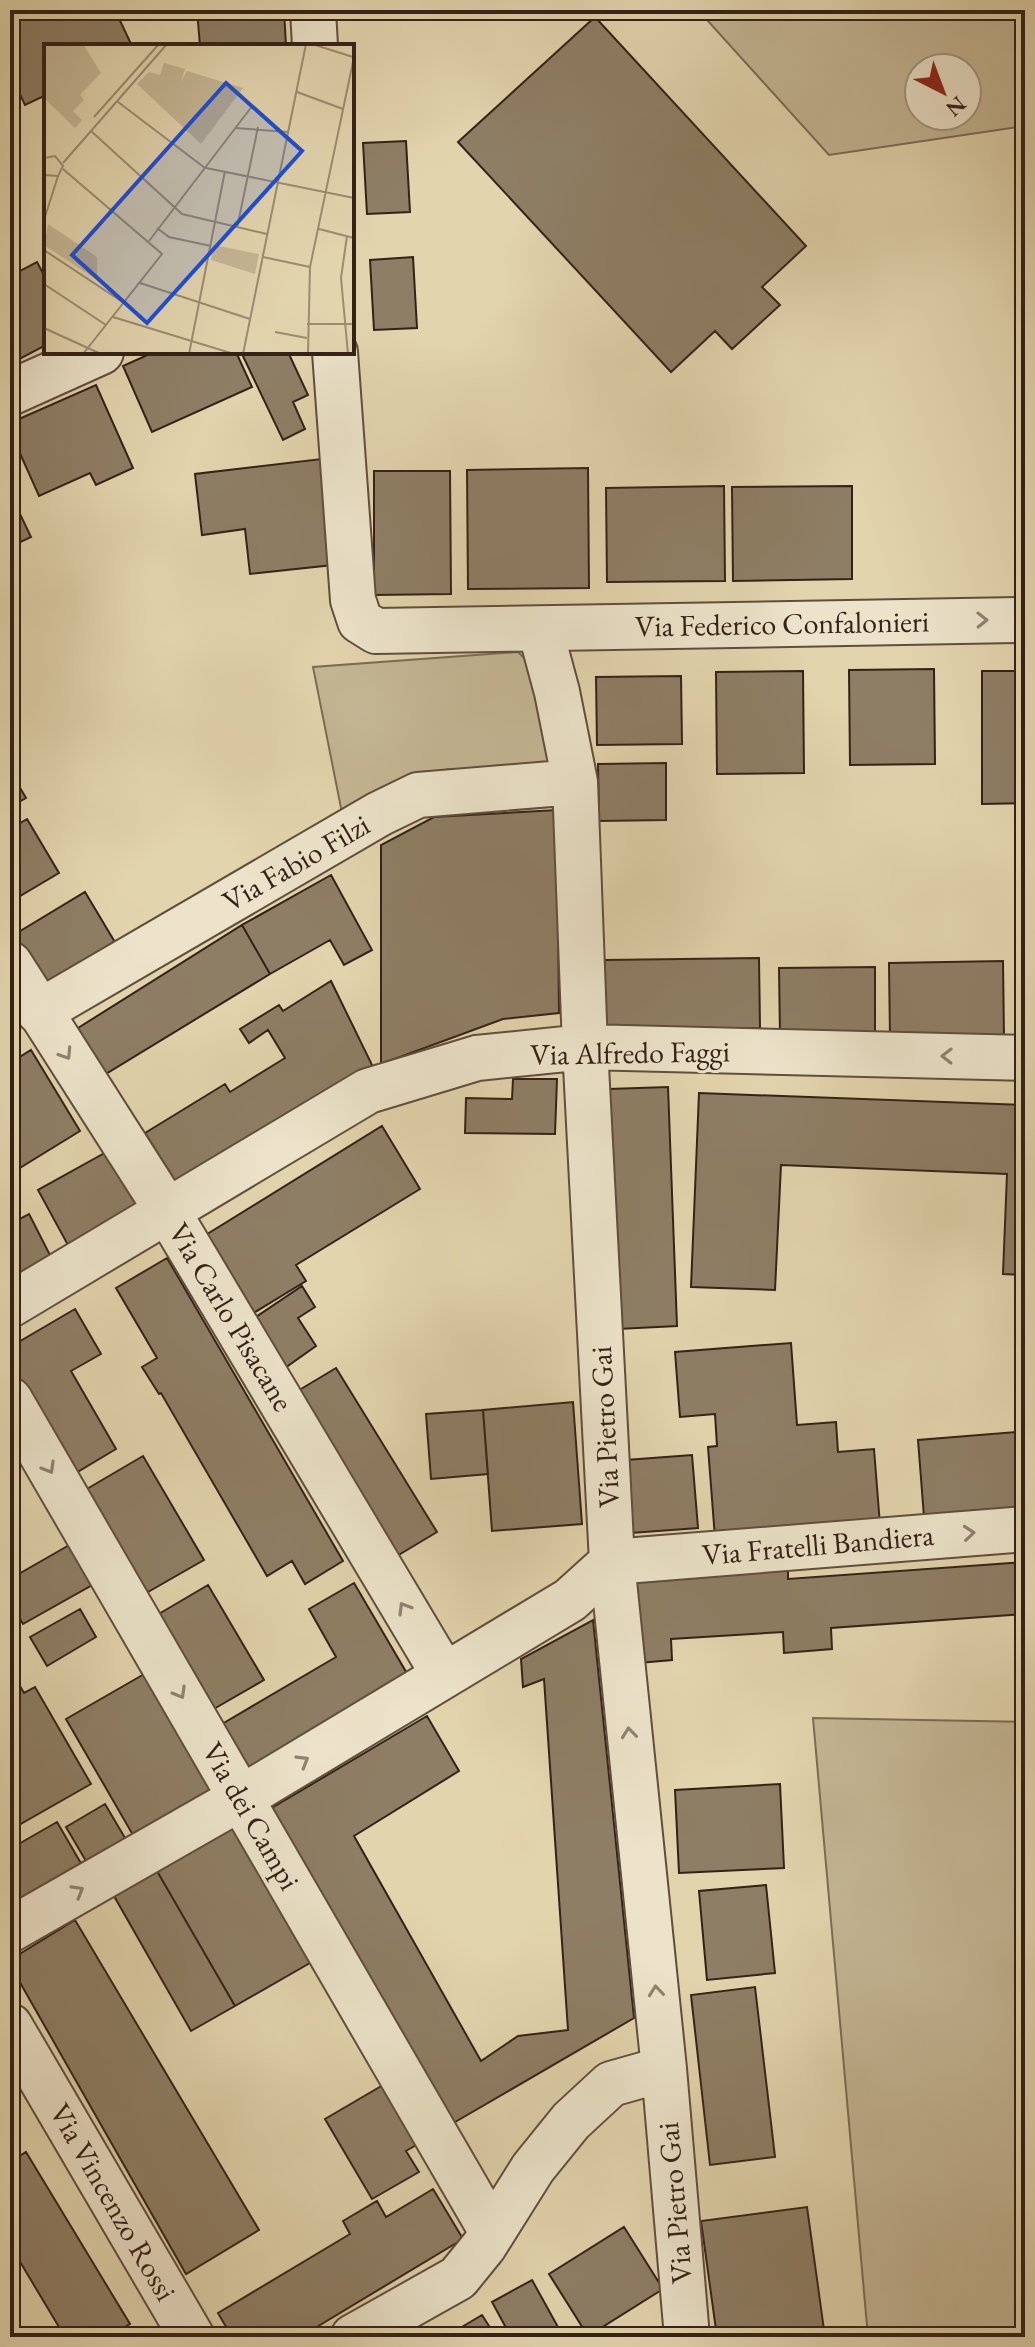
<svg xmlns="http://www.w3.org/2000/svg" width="1035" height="2347" viewBox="0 0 1035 2347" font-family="'EB Garamond',serif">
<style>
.green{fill:#c4b694;stroke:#7c6c56;stroke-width:2;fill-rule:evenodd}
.building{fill:#8e7e65;stroke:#342118;stroke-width:2}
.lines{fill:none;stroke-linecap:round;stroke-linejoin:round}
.minor-casing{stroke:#604e3d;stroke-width:48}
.minor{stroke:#ece3ca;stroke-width:44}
.oneway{stroke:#908271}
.labels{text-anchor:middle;stroke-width:6;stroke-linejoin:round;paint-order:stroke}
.street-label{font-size:30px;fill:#342118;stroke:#ece3ca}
.inset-road{fill:none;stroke:#9c8c71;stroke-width:2}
.view{fill:#1d4ed8;fill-opacity:0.15;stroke:#1d4ed8;stroke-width:4}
.inset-edge{fill:none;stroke:#342118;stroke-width:4}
</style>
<rect width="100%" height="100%" fill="#e2d4ad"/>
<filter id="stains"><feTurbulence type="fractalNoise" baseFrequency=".0025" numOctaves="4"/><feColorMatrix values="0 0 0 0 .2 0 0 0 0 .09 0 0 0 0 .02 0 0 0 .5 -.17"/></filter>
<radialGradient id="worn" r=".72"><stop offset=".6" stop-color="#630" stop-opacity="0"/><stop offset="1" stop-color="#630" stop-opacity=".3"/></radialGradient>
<!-- green -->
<path class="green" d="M698,10H1025V126L829,155ZM919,68H967V116H919Z
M518,652L529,663L551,773L448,769L343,818L313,667Z
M813,1718L1025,1722V2337H868Z"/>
<!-- building -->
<path class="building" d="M10,10H115L132,46H46V95L25,105L10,73Z
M197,10H284L286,46H200Z
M595,17L806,246L762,287L780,305L732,349L715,331L671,372L458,142Z
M406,141L410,212L367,214L363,143Z
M413,257L417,328L374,330L370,260Z
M37,262L46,279V345L10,364V276Z
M154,352H236L252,387L152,432L123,366Z
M241,352H288L308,395L293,402L305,429L283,440Z
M96,385L133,468L96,485L90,473L39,496L10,431V423Z
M330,458L342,564L250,574L245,529L202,535L195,474Z
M588,468L589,588L468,589L467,470Z
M374,471H450L451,594L374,595Z
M724,486L725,581L607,582L606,488Z
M852,486V579L733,581L732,487Z
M10,493L31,537L10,547Z
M934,669L935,764L850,765L849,670Z
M803,671L804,773L717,774L716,672Z
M982,671H1025V803L982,804Z
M681,676L682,744L597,745L596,677Z
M666,763V820L599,821L598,764Z
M10,771L26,798L10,807Z
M557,810L559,1013L503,1019L381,1064V845L434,817Z
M27,819L59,873L10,902V829Z
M331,875L372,950L344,965L330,940L270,974L242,925Z
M85,892L116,944L43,987L12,936Z
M242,925L270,974L104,1075L78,1028Z
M759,958L760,1028L605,1029V960Z
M1003,961L1004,1038L890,1039L889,963Z
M875,967V1034L780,1035L779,968Z
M331,981L374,1069L178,1186L145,1133L225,1084L230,1092L285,1058L268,1030L249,1043L240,1029L279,1005L283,1011Z
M31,1050L80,1131L10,1174V1063Z
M513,1079H557L555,1134L465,1133L466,1098L512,1099Z
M668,1087L677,1326L618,1329L609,1089Z
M699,1093L1025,1105V1275L1003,1274L1007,1174L781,1165L775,1290L691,1287Z
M382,1126L420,1189L296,1265L306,1281L252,1314L204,1236Z
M119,1145L150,1202L69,1247L38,1190Z
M29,1214L51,1257L10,1279V1224Z
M167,1258L343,1561L305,1584L292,1561L267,1576L161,1393L159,1394L142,1367L157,1358L116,1288Z
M302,1286L315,1307L298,1318L316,1346L282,1370L250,1321Z
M75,1309L101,1354L71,1371L116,1449L74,1474L10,1363V1347Z
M791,1343L797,1425L836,1422L838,1452L874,1449L880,1525L715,1538L708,1447L717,1446L715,1414L680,1417L675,1352Z
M336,1368L437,1532L387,1562L286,1398Z
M573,1402L582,1524L492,1531L483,1410Z
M483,1410L488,1474L431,1479L426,1414Z
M10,1426L29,1459L10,1469Z
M1016,1432L1022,1509L924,1517L918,1440Z
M692,1455L698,1528L631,1533L626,1460Z
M143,1456L204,1560L141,1596L80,1493Z
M78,1540L101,1580L23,1624L10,1601V1579Z
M1025,1562V1614L831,1628L832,1649L784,1653L783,1632L671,1639L672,1660L639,1663L634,1581L788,1570V1579Z
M354,1583L412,1682L252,1775L222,1724L336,1657L309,1609Z
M208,1585L264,1680L212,1710L157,1615Z
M80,1609L96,1637L47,1666L30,1637Z
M593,1620L634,2018L450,2125L270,1809L427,1716L459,1771L354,1836L481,2061L518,2036L568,2030L544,1679L523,1687L521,1659Z
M146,1673L216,1796L137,1842L66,1719Z
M15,1677L24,1693L35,1687L91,1784L10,1830V1680Z
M780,1784L784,1868L679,1873L675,1790Z
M105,1804L132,1850L93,1873L66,1827Z
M57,1822L86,1872L10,1916V1849Z
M233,1828L310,1963L235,2006L157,1871Z
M157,1871L235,2006L191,2031L114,1896Z
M766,1885L775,1973L707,1980L699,1891Z
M75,1920L259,2230L186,2274L10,1965V1960Z
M755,1987L775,2157L710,2165L691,1995Z
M383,2085L418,2144L406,2151L419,2172L372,2199L325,2119Z
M26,2152L130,2324L107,2337H65L10,2245V2162Z
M433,2189L463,2239L300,2337H232L218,2313L350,2234L343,2221L377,2201L386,2217Z
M807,2207L825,2337H717L701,2221Z
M624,2227L663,2289L588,2336L549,2274Z
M532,2280L558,2327L539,2337H511L492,2302Z
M482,2315L496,2337H445Z"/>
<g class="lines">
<!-- minor casing -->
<g class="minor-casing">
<path id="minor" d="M313,10L315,46
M335,352L353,600L360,621L376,631L1025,620
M10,393L101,352
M540,629L557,692L575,782L585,1047L612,1562L664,2069L687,2337
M10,964L168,1212L444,1675
M39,1012L379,814L418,795L575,782
M10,1305L368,1091L477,1058L585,1047L1025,1058
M10,1400L492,2232
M612,1562L1025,1529
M10,1930L241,1798L570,1600L612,1562
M10,2026L192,2337
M353,2337L458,2278L484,2246L533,2168L571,2121L611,2084L664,2069"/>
</g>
<!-- minor -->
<use href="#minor" class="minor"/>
</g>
<!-- one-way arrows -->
<defs><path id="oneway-chevron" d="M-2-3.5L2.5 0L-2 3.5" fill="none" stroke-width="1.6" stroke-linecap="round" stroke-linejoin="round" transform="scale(2)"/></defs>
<g class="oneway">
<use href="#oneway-chevron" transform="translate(982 620) rotate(-1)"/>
<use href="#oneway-chevron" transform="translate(66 1054) rotate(57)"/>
<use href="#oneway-chevron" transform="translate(947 1056) rotate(-179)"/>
<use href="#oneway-chevron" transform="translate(49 1468) rotate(60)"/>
<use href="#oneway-chevron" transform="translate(969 1533) rotate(-5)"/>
<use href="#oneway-chevron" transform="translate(404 1608) rotate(-121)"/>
<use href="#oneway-chevron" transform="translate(180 1693) rotate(60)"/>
<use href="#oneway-chevron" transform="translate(629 1733) rotate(-96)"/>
<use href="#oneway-chevron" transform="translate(303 1761) rotate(-31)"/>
<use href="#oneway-chevron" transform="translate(78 1891) rotate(-30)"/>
<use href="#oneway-chevron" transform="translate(656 1991) rotate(-96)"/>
</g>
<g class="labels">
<!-- street labels -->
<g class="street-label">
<text transform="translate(782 624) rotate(-1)" y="10">Via Federico Confalonieri</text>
<text transform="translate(296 863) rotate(-30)" y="10">Via Fabio Filzi</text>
<text transform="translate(630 1053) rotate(-1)" y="10">Via Alfredo Faggi</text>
<text transform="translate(231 1317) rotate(59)" y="10">Via Carlo Pisacane</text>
<text transform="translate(605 1427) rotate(-93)" y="10">Via Pietro Gai</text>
<text transform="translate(818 1545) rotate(-5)" y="10">Via Fratelli Bandiera</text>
<text transform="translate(251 1816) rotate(60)" y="10">Via dei Campi</text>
<text transform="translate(113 2202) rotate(60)" y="10">Via Vincenzo Rossi</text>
<text transform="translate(675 2203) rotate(-95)" y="10">Via Pietro Gai</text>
</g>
</g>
<!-- overview -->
<g transform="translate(44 44)">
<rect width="310" height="310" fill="#e2d4ad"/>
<path d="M0,0H39L57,29L36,51L40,56L29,67L38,76L31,84L0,54ZM120,19L141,25L137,38L143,27L199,44L157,100L93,40L105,28L116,31ZM4,180L53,213V236L0,201ZM170,201L215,210L211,230L167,216Z" fill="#c4b694"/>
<path class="inset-road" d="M268,0L309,13M253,48L299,65M74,58L161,124M50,73L115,0M191,84L244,88M47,87L138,170L223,190M0,114L11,112L19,122L14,132L0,131M19,119L123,0M162,124L310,154M19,125L118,210L39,310M0,176L14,132M113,184L125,193L167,202M193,184L214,83M275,185L310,194M303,192L297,234L304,310M105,197L209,61M0,206L80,259M219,213L266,223M96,239L206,275M0,240L62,281M69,273L190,310M263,280H310M0,284L57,310M231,288L263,294M145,310L181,127M199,310L262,0M264,310L266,223L310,13"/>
<path class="view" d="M182,39L258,107L103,279L28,211Z"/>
<rect width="310" height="310" class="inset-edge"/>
</g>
<!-- margin -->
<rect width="1035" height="2347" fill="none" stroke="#e2d4ad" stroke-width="40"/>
<rect x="12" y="12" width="1011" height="2323" fill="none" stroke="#342118" stroke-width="4"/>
<rect x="20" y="20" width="995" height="2307" fill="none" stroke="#342118" stroke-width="2"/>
<!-- north arrow -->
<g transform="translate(943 92) rotate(138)"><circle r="38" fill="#ece3ca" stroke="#a29583" stroke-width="2"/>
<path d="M0-6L14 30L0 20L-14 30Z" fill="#8f2418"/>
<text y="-12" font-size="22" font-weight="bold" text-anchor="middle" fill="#342118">N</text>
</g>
<rect width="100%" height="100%" filter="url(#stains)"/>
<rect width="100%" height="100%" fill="url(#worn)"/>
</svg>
